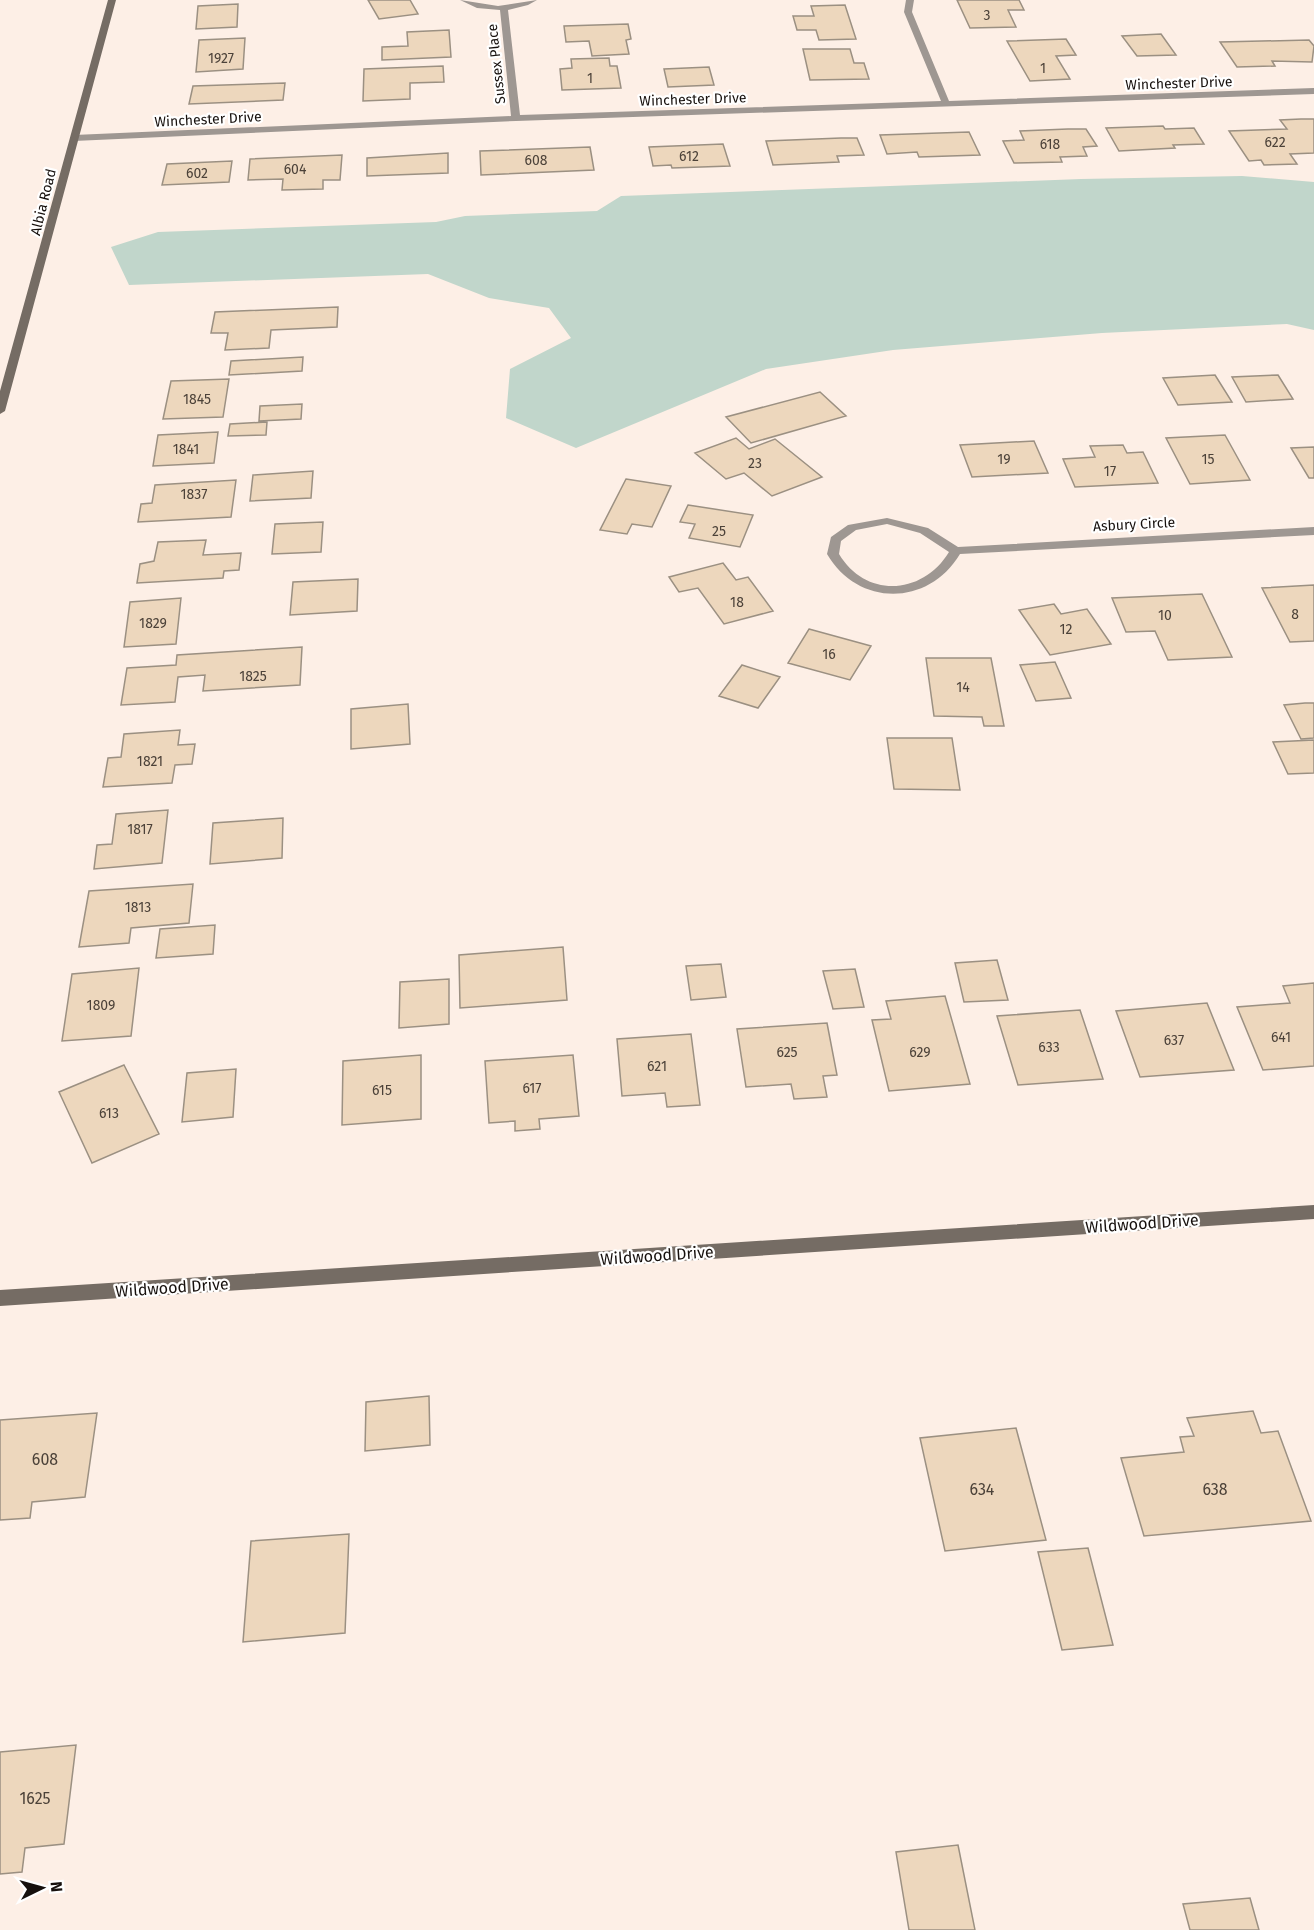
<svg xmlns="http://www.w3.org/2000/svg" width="1314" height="1930" viewBox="0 0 1314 1930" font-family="'Fira Sans',sans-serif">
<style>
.green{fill:#c1d6cb}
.building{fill:#edd7bd;stroke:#9b9082;stroke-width:1.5}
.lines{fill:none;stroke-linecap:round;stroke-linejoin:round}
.street{fill:#9e9792;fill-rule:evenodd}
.secondary{fill:#756c64;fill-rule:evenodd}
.labels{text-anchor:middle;stroke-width:4.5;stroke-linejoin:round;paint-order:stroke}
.number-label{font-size:14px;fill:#4c4239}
.far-street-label{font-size:14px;fill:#16100d;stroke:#fff}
.street-label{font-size:16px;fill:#16100d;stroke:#fff}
.near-number-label{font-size:16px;fill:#4c4239}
</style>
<rect width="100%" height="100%" fill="#fdefe6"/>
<!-- green -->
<path class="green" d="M1242,176L1314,182V330L1287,324L1102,333L893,350L766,369L576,448L506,418L510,369L571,338L549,308L489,298L428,274L129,285L111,247L158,232L436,222L465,216L597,211L621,196L1081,179Z"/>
<!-- building -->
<path class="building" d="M368,0H410L418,14L379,19Z
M957,0H1019L1024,10H1008L1016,27L970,28Z
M238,4L237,27L196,29L198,6Z
M845,5L856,39L819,40L816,30H797L793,16H814L811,6Z
M628,24L631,39L626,40L629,54L592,56L589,41L566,42L564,26Z
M449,30L451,57L382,60V47L408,46L407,32Z
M1161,34L1176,55L1137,56L1122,36Z
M245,38L243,69L196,72L199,40Z
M1066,39L1076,55L1056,56L1070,79L1030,81L1007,41Z
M1309,40L1314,46L1312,62L1272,61L1275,66L1237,67L1220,42Z
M803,49H850L854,63H864L869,79L810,80Z
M609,58L610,66H617L621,88L562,90L560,69L572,68L571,59Z
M443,66L444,82L410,83V99L363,101L364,69Z
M709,67L714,85L668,87L664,69Z
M285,83L283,100L189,104L193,86Z
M1301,119H1314V153L1290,154L1297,164L1264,165L1261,160L1249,161L1229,131L1287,129L1280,120Z
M1163,126L1165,129L1194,128L1204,144L1173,145L1175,148L1119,151L1106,128Z
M1068,129H1086L1097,146L1083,147L1087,156L1060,157L1062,162L1014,163L1003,141L1024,140L1020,131Z
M969,132L980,155L919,157L917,152L887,154L880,135Z
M841,138H857L864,155L837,156L839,162L773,165L766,141Z
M723,144L730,166L672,168L671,165L653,166L649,147Z
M590,147L594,170L481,175L480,151Z
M448,153V173L367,176V158Z
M342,155L340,180H323V189L282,190L283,179L248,180L250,159Z
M232,161L229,182L162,185L167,164Z
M338,307L337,327L271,330L269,348L225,350L228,333H211L215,312Z
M303,357L302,371L229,375L231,361Z
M1215,375L1232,402L1178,405L1163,378Z
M1278,375L1293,399L1246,402L1232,377Z
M229,379L223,417L163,419L171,381Z
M820,392L846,416L751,443L726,417Z
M302,404L301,419L259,421L260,406Z
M267,422L266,435L228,436L230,424Z
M218,432L214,463L153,466L158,435Z
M1225,435L1250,480L1190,484L1166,438Z
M736,438L749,449L775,439L822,477L772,496L744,473L726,479L695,453Z
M1034,441L1048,473L972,477L960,445Z
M1123,445L1127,453L1143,452L1158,483L1075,487L1063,459L1095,457L1090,446Z
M1314,447V478H1309L1291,448Z
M313,471L311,498L250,501L253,475Z
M626,479L671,486L652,527L632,524L627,534L600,530Z
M236,480L231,517L138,522L141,504L152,503L155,485Z
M688,505L753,515L740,547L689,538L695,524L680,522Z
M323,522L321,552L272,554L275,524Z
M206,540L203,555L241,553L239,570L224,571L223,578L137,583L140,564L154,561L158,542Z
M723,563L736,580L748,577L773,611L724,624L698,588L679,592L669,577Z
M358,579L357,611L290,615L293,582Z
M1314,585V641L1290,642L1262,588Z
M1202,594L1232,657L1168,660L1155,631L1126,632L1112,598Z
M181,598L176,644L124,647L130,602Z
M1054,604L1061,614L1087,609L1111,644L1050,655L1019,610Z
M809,629L871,646L850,680L788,663Z
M302,647L300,685L203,691L205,675L178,677L175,702L121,705L127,668L176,665L177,655Z
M926,658H991L1004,726H984L982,717L934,716Z
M1055,662L1071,698L1036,701L1020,665Z
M742,665L780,677L758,708L719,696Z
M1305,703H1314V738L1301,739L1284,705Z
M408,704L410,744L351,749V709Z
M180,730L178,745L195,744L192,764L175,765L172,783L103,787L108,758L121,757L124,734Z
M887,738H952L960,790L894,789Z
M1314,740V773L1288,774L1273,742Z
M168,810L162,863L94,869L97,845L112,844L116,814Z
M283,818L282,858L210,864L213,823Z
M193,884L189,923L131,928L129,943L79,947L89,891Z
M215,925L213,954L156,958L160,929Z
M563,947L567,1000L460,1008L459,955Z
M997,960L1008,1000L964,1002L955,963Z
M721,964L726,997L691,1000L686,966Z
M139,968L131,1036L62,1041L72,974Z
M855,969L864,1007L833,1009L823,971Z
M449,979V1024L399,1028L400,982Z
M1314,983V1066L1263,1070L1237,1007L1290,1003L1283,986Z
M945,996L970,1084L889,1091L872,1020L891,1019L886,1001Z
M1207,1003L1234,1070L1140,1077L1116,1011Z
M1080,1010L1103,1079L1018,1085L997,1016Z
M827,1023L837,1075L823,1076L827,1097L794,1099L791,1084L746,1087L737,1029Z
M691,1034L700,1105L667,1107L665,1093L622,1096L617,1039Z
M421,1055V1119L342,1125L343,1061Z
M573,1055L579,1116L539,1119L540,1129L515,1131V1121L489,1123L485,1061Z
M124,1065L159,1134L92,1163L59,1092Z
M236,1069L233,1117L182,1122L187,1073Z
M429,1396L430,1445L365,1451L366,1402Z
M1253,1411L1261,1433L1278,1431L1311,1521L1144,1536L1121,1458L1184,1452L1180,1437L1194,1436L1187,1418Z
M97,1413L85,1497L32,1502L30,1518L0,1520V1420Z
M1016,1428L1046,1540L945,1551L920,1438Z
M349,1534L345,1633L243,1642L251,1541Z
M1088,1548L1113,1645L1062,1650L1038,1552Z
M76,1745L64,1844L25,1848L22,1872L0,1874V1752Z
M958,1845L975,1930H909L896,1852Z
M1250,1898L1259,1930H1190L1183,1904Z"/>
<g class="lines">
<!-- street -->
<path class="street" d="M460,0L498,6L537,0L528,5L508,10L520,115L941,101L904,12L906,0H914L912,12L949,101L1314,88V94L516,121L74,141L70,138L74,135L511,116L500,10L477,8Z
M887,518L928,528L958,547L1314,527V535L960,554C928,607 858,607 827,554L831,537L848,525ZM887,524L920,533L949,552C923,595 866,599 839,554L841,541L856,530Z"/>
<!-- secondary -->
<path class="secondary" d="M108,0H116L5,411L0,414V391Z
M1314,1205V1219L0,1306V1290Z"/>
</g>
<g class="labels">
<!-- number labels -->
<g class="number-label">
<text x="987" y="20">3</text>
<text x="221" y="63">1927</text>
<text x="1043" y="73">1</text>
<text x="590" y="83">1</text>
<text x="1275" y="147">622</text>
<text x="1050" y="149">618</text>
<text x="689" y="161">612</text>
<text x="536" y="165">608</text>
<text x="295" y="174">604</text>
<text x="197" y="178">602</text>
<text x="197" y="404">1845</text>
<text x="186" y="454">1841</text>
<text x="1004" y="464">19</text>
<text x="1208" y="464">15</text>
<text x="755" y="468">23</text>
<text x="1110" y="476">17</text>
<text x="194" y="499">1837</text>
<text x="719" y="536">25</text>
<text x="737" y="607">18</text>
<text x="1295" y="619">8</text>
<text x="1165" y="620">10</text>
<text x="153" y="628">1829</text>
<text x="1066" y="634">12</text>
<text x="829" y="659">16</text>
<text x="253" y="681">1825</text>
<text x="963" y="692">14</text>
<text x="150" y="766">1821</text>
<text x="140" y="834">1817</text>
<text x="138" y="912">1813</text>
<text x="101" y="1010">1809</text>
<text x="1281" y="1042">641</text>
<text x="1174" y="1045">637</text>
<text x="1049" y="1052">633</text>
<text x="787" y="1057">625</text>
<text x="920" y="1057">629</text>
<text x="657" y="1071">621</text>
<text x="532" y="1093">617</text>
<text x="382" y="1095">615</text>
<text x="109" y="1118">613</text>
</g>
<!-- far-street labels -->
<g class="far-street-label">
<text transform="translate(496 64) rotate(-96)" y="5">Sussex Place</text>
<text transform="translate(1179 83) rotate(-2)" y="5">Winchester Drive</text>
<text transform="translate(693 99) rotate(-2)" y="5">Winchester Drive</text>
<text transform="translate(208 119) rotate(-3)" y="5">Winchester Drive</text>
<text transform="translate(43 202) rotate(-76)" y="5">Albia Road</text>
<text transform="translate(1134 524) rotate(-3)" y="5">Asbury Circle</text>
</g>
<!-- street labels -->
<g class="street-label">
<text transform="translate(1142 1223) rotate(-4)" y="6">Wildwood Drive</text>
<text transform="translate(657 1255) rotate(-4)" y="6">Wildwood Drive</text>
<text transform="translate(172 1287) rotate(-4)" y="6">Wildwood Drive</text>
</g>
<!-- near-number labels -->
<g class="near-number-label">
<text x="45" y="1465">608</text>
<text x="982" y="1495">634</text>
<text x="1215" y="1495">638</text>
<text x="35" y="1804">1625</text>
</g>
</g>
<!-- north arrow -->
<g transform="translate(42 1888) rotate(85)" stroke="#ffffff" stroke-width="4.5" paint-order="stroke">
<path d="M0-4.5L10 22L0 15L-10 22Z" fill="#16100d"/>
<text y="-9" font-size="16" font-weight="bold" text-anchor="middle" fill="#16100d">N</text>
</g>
</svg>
